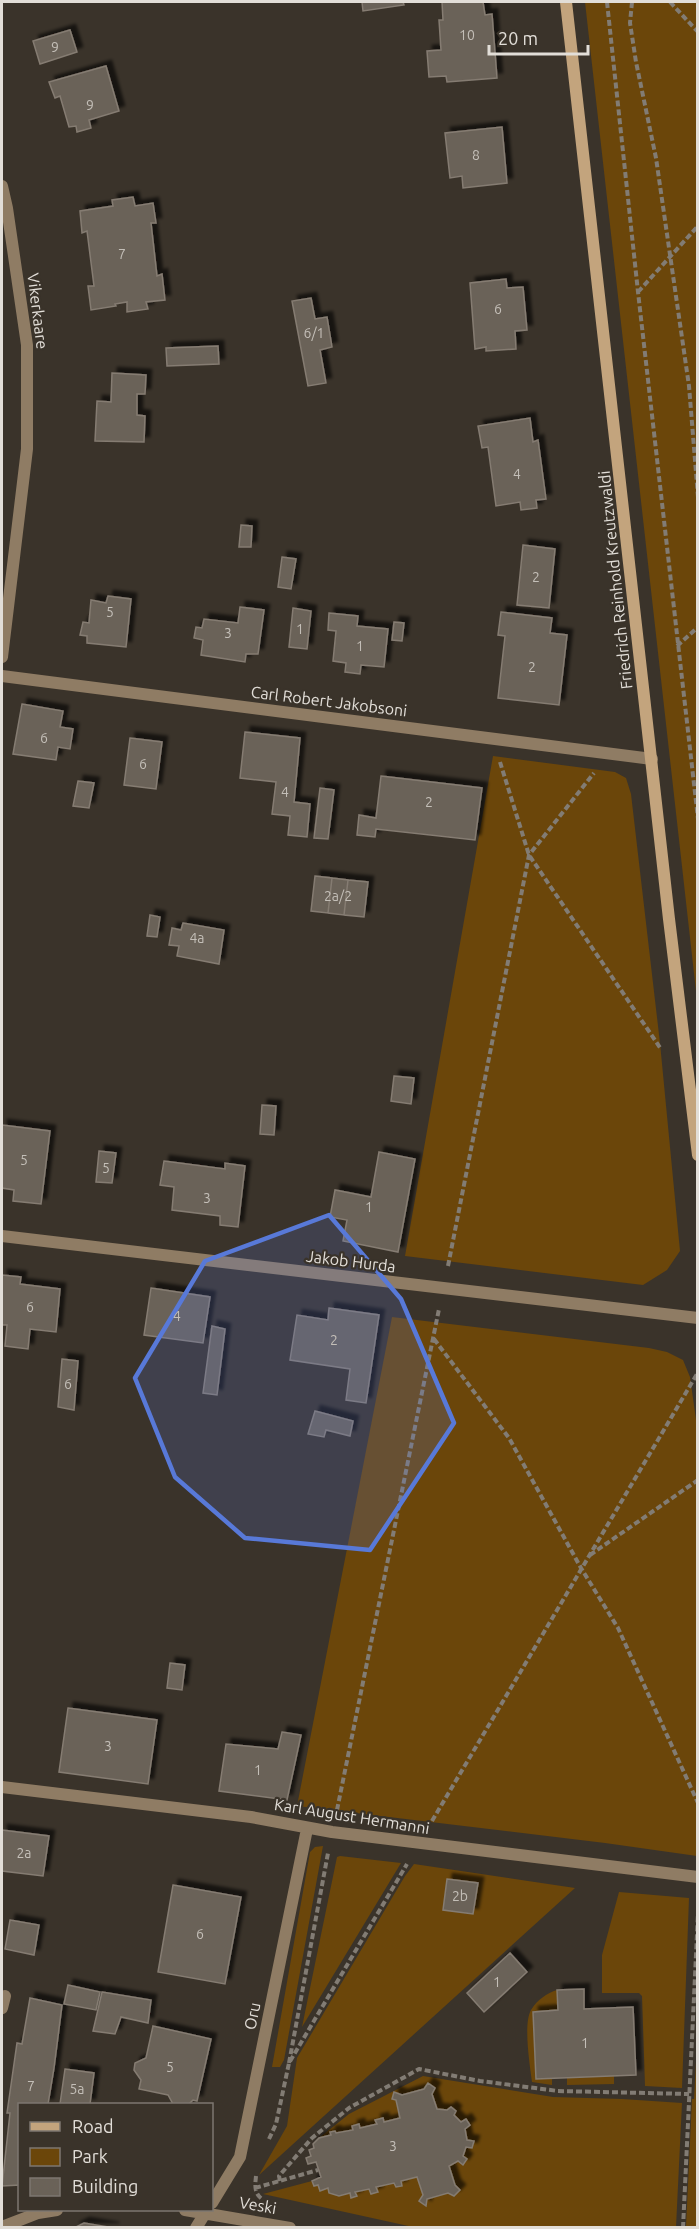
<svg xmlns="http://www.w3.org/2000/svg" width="699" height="2229" viewBox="0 0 699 2229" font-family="Ubuntu,sans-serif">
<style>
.green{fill:#6b460a}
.building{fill:#6a6258;stroke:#857c72;stroke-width:1.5;filter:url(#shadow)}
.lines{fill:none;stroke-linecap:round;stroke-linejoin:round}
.path{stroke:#827c74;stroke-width:4;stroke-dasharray:6 3;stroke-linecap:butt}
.service{stroke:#8f7c64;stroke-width:12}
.minor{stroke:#8f7c64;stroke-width:12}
.secondary{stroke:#c3a47d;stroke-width:12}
.marked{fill:#5879d8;fill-opacity:0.2;stroke:#5879d8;stroke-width:4.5;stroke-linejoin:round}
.labels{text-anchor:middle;stroke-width:4.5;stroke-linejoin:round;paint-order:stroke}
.number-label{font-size:14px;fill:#c4bfb8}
.street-label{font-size:16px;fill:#e2ded8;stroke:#3a332a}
</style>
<defs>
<filter id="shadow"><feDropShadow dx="5.5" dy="-5.5" stdDeviation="1.5" flood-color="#0009"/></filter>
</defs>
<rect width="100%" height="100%" fill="#3a332a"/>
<!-- green -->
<path class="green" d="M585,2H697V1000Z
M493,756L615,772L626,778L631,794L660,1043L680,1251L667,1270L643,1285L405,1256Z
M392,1317L649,1348L667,1352L683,1360L690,1377L698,1434L697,1856L605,1843L297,1806Z
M323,1846L284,2060L280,2067H272L310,1852L315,1847Z
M340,1856L401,1863L302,2027L337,1857Z
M414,1864L575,1888L259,2175L287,2126L297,2058L405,1876Z
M619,1892L689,1898L682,2088L645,2086L642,1996L639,1993H602V1955Z
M557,1990L558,2010L533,2012L536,2079H552V2085L532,2082C530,2066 523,2024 531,2010C537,2000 547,1993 557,1990Z
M697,2043V2227H686L692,2099H694Z
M423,2076L553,2097L622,2099L682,2103L676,2227H413L263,2194L312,2181L314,2186L318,2185L320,2191L328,2188L330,2193L339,2196L350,2193L352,2198L357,2196L355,2192L369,2189L377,2192L376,2187L394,2183L397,2187L402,2186L401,2181L417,2177L423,2195L419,2201L425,2206L427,2199L448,2193L454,2196L460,2190L455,2185L449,2166L458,2161L463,2164L467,2160L463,2156L466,2147L472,2148L474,2142L467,2140L465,2129L454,2115L456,2111L451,2107L447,2110L437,2109L432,2094L434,2088L429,2083C421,2093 405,2096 394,2092L392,2099L396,2100L400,2118L384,2122L383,2118L375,2120L377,2124L360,2128L358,2124L352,2126L353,2130L336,2133L334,2131L330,2132L331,2135L319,2138L349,2114Z
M614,2076V2084L567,2085V2078Z"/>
<!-- building -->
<path class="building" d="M362,2H403L404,5L363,11Z
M442,2H483L485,15L492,14L497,78L447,82L446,76L429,77L427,51L441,50L439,20H443Z
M70,30L77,52L40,64L33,41Z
M106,66L119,111L89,120L91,128L77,132L76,126L69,127L60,96L55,98L49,82Z
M502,127L507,183L463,188L462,176L450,178L445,133Z
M133,197L135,206L153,203L156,223H151L157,276L162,274L165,300L146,302L148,309L127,312V302L115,304L116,306L91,310L88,286H94L87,231L82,233L80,211L113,206L112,200Z
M506,279L507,288L523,287L527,330L515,331L516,349L486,351V347L475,349L470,283Z
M311,298L315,319L327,317L332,347L320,350L326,383L308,386L292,301Z
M218,346L219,364L167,366L166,348Z
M112,373L146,375L145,394H137V415L145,416L144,442L95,441L97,401L111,402Z
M530,418L533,442L538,440L546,499L536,500L537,508L521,510L520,502L496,506L488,447L482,448L478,426Z
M241,525L252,526L251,547H239Z
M523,545L555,549L549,608L517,605Z
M282,557L296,559L291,589L278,587Z
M108,596L131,599L126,647L87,643V636L80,635L83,622L89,623L91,600L106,603Z
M240,607L264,610L258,654H246L245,662L201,655L203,640L194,638L196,627L202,628L204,619L238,623Z
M293,608L311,611L307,649L289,647Z
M501,612L552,618L550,633L567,635L559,705L498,698L505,636L498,635Z
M329,613L358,616L357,626L388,629L384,667L361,665L360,674L345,672L346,663L333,661L336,631L328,630Z
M394,622L404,623L402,641L392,640Z
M22,704L63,711L60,727L73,729L70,749L58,747L56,760L13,754Z
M245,732L300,738L294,802L310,804L307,837L288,835L290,816L272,814L276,782L240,778Z
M130,738L162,742L156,789L124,785Z
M381,776L482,788L475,840L376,829L375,837L357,835L359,815L376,818Z
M78,781L94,783L89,808L73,806Z
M320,788L334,790L328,839L314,838Z
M315,876L332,878L328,913L311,911Z
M332,878L348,880L344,915L328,913Z
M348,880L368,882L364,917L344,915Z
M150,915L160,917L157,937L147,936Z
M183,923L224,930L219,964L177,956L179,946L169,945L172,928L181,930Z
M394,1076L414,1078L411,1104L391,1101Z
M262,1105L276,1106L274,1135L260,1134Z
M2,1125L50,1131L41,1204L13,1201L14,1190L2,1188Z
M99,1151L116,1153L112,1183L96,1182Z
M379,1152L415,1159L398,1252L343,1241L347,1220L330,1217L335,1190L371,1197Z
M164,1161L225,1169V1163L245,1166L238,1227L220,1225V1216L172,1210L174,1187L160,1185Z
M2,1275L21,1277L20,1284L60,1289L56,1332L30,1329L28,1349L5,1346L7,1325H2Z
M151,1288L210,1297L203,1343L144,1335Z
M329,1308L379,1315L366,1403L346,1400L350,1369L290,1360L297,1315L328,1320Z
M212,1326L225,1329L217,1395L203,1393Z
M62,1359L78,1361L74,1410L58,1407Z
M315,1411L353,1421L350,1436L326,1430L324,1437L308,1434Z
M170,1663L185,1665L182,1690L167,1688Z
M68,1708L157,1720L148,1784L59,1772Z
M282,1732L301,1735L287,1800L219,1791L226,1744L278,1749Z
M2,1830L49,1836L43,1876L2,1871Z
M447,1879L478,1883L473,1914L443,1910Z
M173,1885L241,1897L225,1984L158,1972Z
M10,1920L39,1925L34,1955L5,1949Z
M510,1953L527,1972L484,2012L467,1993Z
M68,1985L100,1992L96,2010L64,2004Z
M584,1989V2009L633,2007L636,2075L536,2079L533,2012L558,2010L557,1990Z
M102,1992L151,2000L148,2023L121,2017L115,2034L93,2031Z
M30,1998L62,2005L54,2068L48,2104H20V2185L2,2186L10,2113H7L17,2043L22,2044Z
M153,2026L211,2039L197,2101L193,2100L189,2104H173L168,2095L139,2089L141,2080L134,2070L135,2063L146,2058Z
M65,2069L94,2073L90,2104H60Z
M428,2083L435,2088L432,2094L437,2109L447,2110L451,2107L456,2111L454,2115L461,2122L466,2119L470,2125L465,2129L467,2140L474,2141L472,2148L466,2147L463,2156L467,2159L463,2165L458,2161L449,2166L455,2185L460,2190L454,2196L448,2193L427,2199L426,2206L419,2201L423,2195L417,2177L401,2181L402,2186L396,2187L394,2183L376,2187L378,2192L371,2194L369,2189L355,2192L357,2196L351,2198L350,2193L339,2196L329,2193L328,2188L320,2191L318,2185L314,2186L312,2181L321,2177L316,2162L308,2164L306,2158L311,2156L309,2150L314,2148L313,2144L319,2138L331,2135L330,2132L335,2131L336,2133L353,2130L352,2126L359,2124L360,2128L377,2124L375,2120L383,2118L384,2122L400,2118L396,2100L392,2099L394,2092L402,2095L424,2089Z
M84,2223L114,2228H74Z"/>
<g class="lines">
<!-- path -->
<path class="path" d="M607,2L638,292L698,819
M632,2L630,23L636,62L656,158L689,386L698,497
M670,2L698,32
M638,292L698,226
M677,646L698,627
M500,762L529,855L661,1049
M448,1266L529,855L594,773
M434,1339L509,1438L581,1568L618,1628L698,1803
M697,1374L698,1383
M590,1555L698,1480
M337,1810L439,1309
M432,1821L697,1374
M289,2063L328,1853
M269,2139L276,2124L289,2063L407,1864
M256,2176C255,2186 254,2193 262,2199
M280,2181L279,2176L312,2138L349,2108L419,2069L480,2081L558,2091L689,2094
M255,2188L318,2170
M683,2228L698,1913"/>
<!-- service -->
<path class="service" d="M2,2008L5,1996"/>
<!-- minor -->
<path class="minor" d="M2,186L7,208L27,345V449L2,657
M2,676L652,759
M2,1236L698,1318
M2,1787L251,1817L332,1832L698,1877
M212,2203L240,2157L307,1829
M185,2210L290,2228
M2,2227L38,2213L57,2210
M196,2228L207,2210"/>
<!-- secondary -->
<path class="secondary" d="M566,2L669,919L698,1155"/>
</g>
<!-- marked area -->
<path class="marked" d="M329,1215L401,1299L454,1423L370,1550L245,1538L175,1477L135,1378L205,1261Z"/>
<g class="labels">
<!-- number labels -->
<g class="number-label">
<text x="467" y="40">10</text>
<text x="55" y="52">9</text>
<text x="90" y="110">9</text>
<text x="476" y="160">8</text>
<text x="122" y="259">7</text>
<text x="498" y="314">6</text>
<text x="314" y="338">6/1</text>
<text x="517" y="479">4</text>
<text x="536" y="582">2</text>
<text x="110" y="617">5</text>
<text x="300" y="634">1</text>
<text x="228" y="638">3</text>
<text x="360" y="651">1</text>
<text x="532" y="672">2</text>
<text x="44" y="743">6</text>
<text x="143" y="769">6</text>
<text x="285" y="797">4</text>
<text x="429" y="807">2</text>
<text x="338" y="901">2a/2</text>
<text x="197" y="943">4a</text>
<text x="24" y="1165">5</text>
<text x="106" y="1173">5</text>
<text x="207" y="1203">3</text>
<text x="369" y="1212">1</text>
<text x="30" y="1312">6</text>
<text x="177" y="1321">4</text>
<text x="334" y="1345">2</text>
<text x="68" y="1389">6</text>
<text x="108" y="1751">3</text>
<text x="258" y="1775">1</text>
<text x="24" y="1858">2a</text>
<text x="460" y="1901">2b</text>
<text x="200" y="1939">6</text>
<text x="497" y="1987">1</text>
<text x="585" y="2048">1</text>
<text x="170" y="2072">5</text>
<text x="31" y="2091">7</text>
<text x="77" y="2094">5a</text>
<text x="393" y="2151">3</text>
</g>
<!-- street labels -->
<g class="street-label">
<text transform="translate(38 311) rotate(83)" y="6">Vikerkaare</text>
<text transform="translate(615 580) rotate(-96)" y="6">Friedrich Reinhold Kreutzwaldi</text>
<text transform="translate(329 701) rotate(7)" y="6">Carl Robert Jakobsoni</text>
<text transform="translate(351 1261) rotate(7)" y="6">Jakob Hurda</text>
<text transform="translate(352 1816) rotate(9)" y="6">Karl August Hermanni</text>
<text transform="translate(252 2016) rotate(-78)" y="6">Oru</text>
<text transform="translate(258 2205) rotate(10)" y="6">Veski</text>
</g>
</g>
<!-- border -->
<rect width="699" height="2229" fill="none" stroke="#e2ded8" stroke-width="6"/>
<!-- legend -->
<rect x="18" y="2103" width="195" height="108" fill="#3a332a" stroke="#7d7770" stroke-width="1.5"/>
<rect x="30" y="2122" width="30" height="9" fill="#c3a47d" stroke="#7d7770" stroke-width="1.5"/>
<text x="72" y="2133" font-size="18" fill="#e2ded8">Road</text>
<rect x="30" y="2148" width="30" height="18" fill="#6b460a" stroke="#7d7770" stroke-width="1.5"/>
<text x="72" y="2163" font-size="18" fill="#e2ded8">Park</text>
<rect x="30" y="2178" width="30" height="18" fill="#6a6258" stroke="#7d7770" stroke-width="1.5"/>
<text x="72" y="2193" font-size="18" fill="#e2ded8">Building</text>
<!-- scale -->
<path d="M489 45v9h99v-9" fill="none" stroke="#e2ded8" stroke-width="3"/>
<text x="498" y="45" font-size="18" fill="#e2ded8" stroke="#3a332a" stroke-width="4.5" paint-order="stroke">20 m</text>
</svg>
